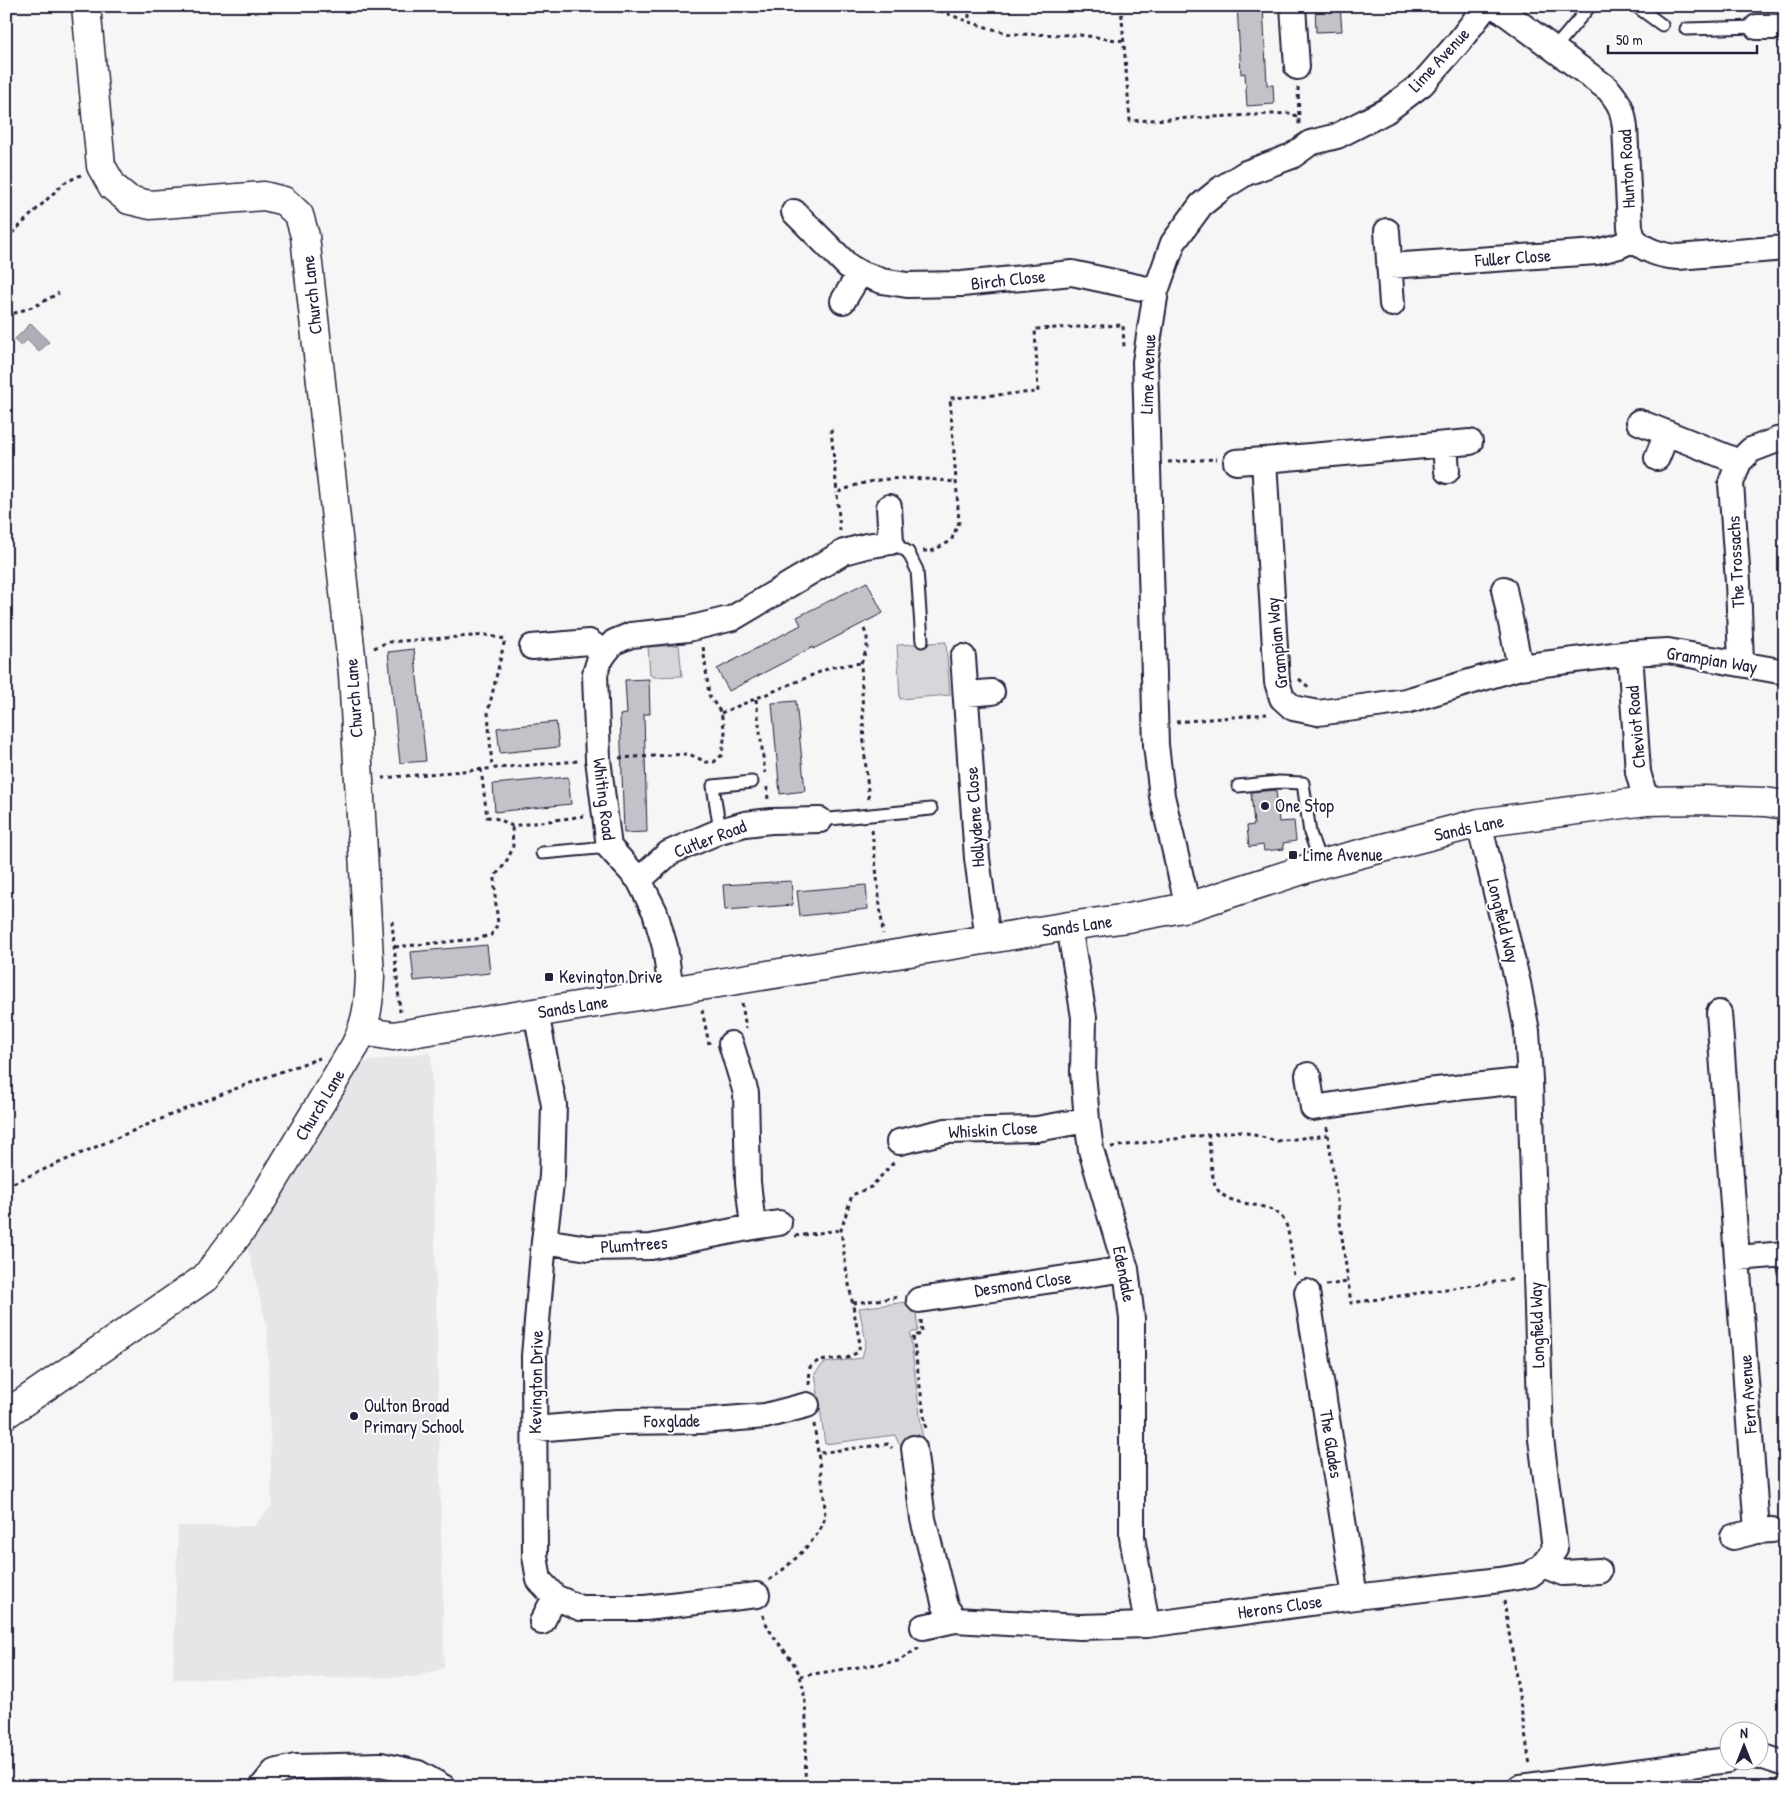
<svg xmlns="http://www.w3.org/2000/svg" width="1791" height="1793" viewBox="0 0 1791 1793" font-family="'Patrick Hand',sans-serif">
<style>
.built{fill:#e6e6e9}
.green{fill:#d7d7db;stroke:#7c7c8b}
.water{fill:#aeaeb7;stroke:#767685}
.building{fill:#c2c2c9;stroke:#22223b}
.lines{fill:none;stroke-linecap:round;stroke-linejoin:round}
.service-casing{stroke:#22223b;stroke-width:15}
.minor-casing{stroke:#22223b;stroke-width:28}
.tertiary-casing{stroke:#22223b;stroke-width:31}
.path{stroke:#22223b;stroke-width:3;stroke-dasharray:4 4;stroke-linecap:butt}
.service{stroke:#fff;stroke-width:11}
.minor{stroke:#fff;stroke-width:24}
.tertiary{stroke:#fff;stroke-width:28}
.poi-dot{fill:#22223b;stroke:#fff;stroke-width:2}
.labels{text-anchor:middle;stroke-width:4;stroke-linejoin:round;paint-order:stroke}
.street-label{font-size:18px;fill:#22223b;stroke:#fff}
.poi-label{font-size:18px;fill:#22223b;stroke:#fff;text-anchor:start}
</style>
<rect width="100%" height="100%" fill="#f6f6f7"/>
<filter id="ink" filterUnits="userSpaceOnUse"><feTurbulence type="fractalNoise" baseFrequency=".02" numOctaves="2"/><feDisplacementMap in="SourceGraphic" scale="10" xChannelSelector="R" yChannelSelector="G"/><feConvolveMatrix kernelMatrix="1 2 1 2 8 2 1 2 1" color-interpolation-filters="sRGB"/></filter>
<g filter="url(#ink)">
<!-- built -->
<path class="built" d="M431,1052L444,1668L415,1677L173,1679L178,1526H254L272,1505L267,1327L248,1249L359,1063Z"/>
<!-- green -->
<path class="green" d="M946,642L950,695L900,699L897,645Z
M679,645L682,676L654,677L650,675L648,647Z
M915,1301L918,1331L910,1333L923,1441L899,1444L895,1435L825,1444L815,1373L824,1363L862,1358L866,1342L859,1308Z"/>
<!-- water -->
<path class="water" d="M31,323L49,342L39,352L27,340L21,346L14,340Z"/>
<!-- building -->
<path class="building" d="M1237,6H1263L1267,85H1273L1274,104L1247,106L1245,73L1241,74Z
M1315,6H1340L1342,31L1316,32Z
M867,582L883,613L813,649V647L729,691L717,669L801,625L797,617Z
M414,649L426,761L400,763L388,652Z
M649,679L650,714H644L647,832L624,833L620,715L627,714L625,680Z
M796,701L805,791L780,794L772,703Z
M556,722L559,747L500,753L497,728Z
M568,777L571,804L495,812L493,784Z
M1276,790L1279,822L1294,821L1296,841L1283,843L1284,849L1264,851L1263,845L1249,847L1247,826L1254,825L1251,792Z
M791,881L793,905L725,910L723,885Z
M866,885L868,909L800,916L797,891Z
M487,945L490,973L414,981L411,952Z"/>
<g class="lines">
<!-- service casing -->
<g class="service-casing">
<path id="service" d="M1636,6L1662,25
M1686,29L1757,27
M1554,49L1590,6
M891,542L908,552L917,570L922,641
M1238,786L1279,782L1303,783L1310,833L1321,864
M820,820L931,809
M720,831L713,786L752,782
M542,853L609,847"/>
</g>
<!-- minor casing -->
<g class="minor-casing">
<path id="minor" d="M1293,6L1297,67
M1494,6L1504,12L1608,89C1620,103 1623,110 1625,128L1630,227C1631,231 1632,236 1634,239C1644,251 1663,256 1678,257L1785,248
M1757,27H1785
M794,212L848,266L860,273L882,281L907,285L962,284L1072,273L1156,291
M1387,231L1392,304
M1389,266L1597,252L1619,246L1634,239
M843,301L860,273
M1639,422L1739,462
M1470,442L1264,460L1277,682L1282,698L1293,708L1318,713L1406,701L1520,667L1630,653L1668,651L1785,672
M1445,445L1447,471
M1657,458L1667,433
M1236,462L1264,460
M1504,589L1520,667
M532,647L589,642L605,653L614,642L631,635L688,629L733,618L844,552L866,546L891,542L889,507
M605,653L599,661L595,674L598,759L609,847L639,880L655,912L665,947L671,992
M1630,653L1638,772L1646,801
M963,657L977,858L988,940
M1741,663L1738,582L1731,483L1739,462L1751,450L1777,440L1785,439
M966,694L992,692
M1479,823L1518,983L1527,1031L1530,1080L1541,1439L1555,1549L1543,1565
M639,880L669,853L720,831L745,824L771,821L820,820
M1188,907L1162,796L1156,745L1145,362L1156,291L1173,243L1201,205L1222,188L1246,173L1292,156L1310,143L1337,136L1386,111L1422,84L1458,43L1486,6
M1069,926L1084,1017L1083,1072L1087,1120L1091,1150L1126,1269L1132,1319V1537L1147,1625
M536,1013L554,1105L552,1176L544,1241L534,1356L535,1556L539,1580L555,1597L580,1608H645L757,1595
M1719,1013L1757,1531L1772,1530
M1308,1075L1313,1108L1427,1091L1530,1080
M899,1142L946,1131L1037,1129L1087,1120
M753,1227L779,1223
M544,1241L588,1248L651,1247L753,1227L748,1182L746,1093L731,1044
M1738,1258L1785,1254
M1307,1292L1355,1597
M919,1300L1126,1269
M535,1429L617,1422L701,1421L765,1416L807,1405
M914,1448L923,1519L945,1606L955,1620L1080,1627L1147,1625L1355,1597L1500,1580L1530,1575L1543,1565L1563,1573L1599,1571
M1733,1537L1757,1531
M542,1622L555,1597
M923,1627L955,1620
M1758,1757H1764L1785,1764
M262,1787L274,1772L295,1767L381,1765L418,1773L443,1787
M1520,1787L1728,1760"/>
</g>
<!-- tertiary casing -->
<g class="tertiary-casing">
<path id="tertiary" d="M362,1031L393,1036L1069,926L1128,918L1188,907L1321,864L1479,823L1646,801L1704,800L1765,802L1785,805
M6,1414L205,1278L255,1212L355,1046C367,1022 369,1003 370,976L353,674L305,236L299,215L284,201L264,196L150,205L129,200L113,187L101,166L86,6"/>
</g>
<!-- path -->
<path class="path" d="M933,6L938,10L969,22
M969,6V22L1010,34L1080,35L1124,41
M1121,6L1130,121L1293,113L1299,120V126
M1298,87L1299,120
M6,239L64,183L81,175
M6,316L35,306L59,293
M831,429L837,493
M1168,462L1217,459
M840,531L837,493C876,474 914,477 955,482
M923,551H932L951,541L959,522L950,398L1038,392L1035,329L1123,325L1124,347
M864,629L867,636V648L861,663L864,746L869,802
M374,648L388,642L486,635L505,639L488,712L492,768
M1299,679L1311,689
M756,699L765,773
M721,713L832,667L861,663
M1176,722L1267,714
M619,758L689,754L706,762H714L722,755L725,732L721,713L709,695L703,646
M481,769L487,817L499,819L512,826L584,816
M382,778L578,761
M767,787L768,800
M872,830L883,934
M392,921L400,1012
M395,947L476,939L491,935L498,924L495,896V876L505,864L513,848L512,826
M742,1003L746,1029
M702,1010L709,1044
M1327,1127L1351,1303L1515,1279
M1208,1134C1210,1146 1211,1178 1216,1187C1230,1213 1277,1195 1287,1227C1291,1243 1292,1261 1294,1277
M1111,1147L1239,1131L1277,1141L1328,1135
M6,1186C110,1141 213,1094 320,1058
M795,1236L841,1230
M1326,1285L1348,1282
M853,1303L900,1297
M921,1320L922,1334L913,1336L926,1430
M809,1385L810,1367L818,1361L847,1358L858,1352L860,1344L846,1268L841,1230L852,1195L871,1187L895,1161
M814,1424L818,1453L888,1444L892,1448
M769,1580C785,1570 819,1539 824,1520C827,1504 820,1470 818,1453
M1504,1601L1530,1765
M763,1615C770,1639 790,1652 799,1674C810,1699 805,1759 805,1787
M800,1676L898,1661L919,1648"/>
<!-- service -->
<use href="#service" class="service"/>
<!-- minor -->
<use href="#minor" class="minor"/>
<!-- tertiary -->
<use href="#tertiary" class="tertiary"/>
</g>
</g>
<!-- markers -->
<g class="poi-dot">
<circle cx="1265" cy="806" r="5"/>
<rect x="1288" y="850" width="10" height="10" rx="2.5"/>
<rect x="544" y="972" width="10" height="10" rx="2.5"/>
<circle cx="354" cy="1416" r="5"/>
</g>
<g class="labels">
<!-- street labels -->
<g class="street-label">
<text transform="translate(1439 60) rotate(-47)" y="6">Lime Avenue</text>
<text transform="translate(1627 169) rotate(-93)" y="6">Hunton Road</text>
<text transform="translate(1513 258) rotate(-4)" y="6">Fuller Close</text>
<text transform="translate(1008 280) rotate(-6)" y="6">Birch Close</text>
<text transform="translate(312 295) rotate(-96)" y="6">Church Lane</text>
<text transform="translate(1148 374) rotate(-88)" y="6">Lime Avenue</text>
<text transform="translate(1736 562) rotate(-93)" y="6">The Trossachs</text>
<text transform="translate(1277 643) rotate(-96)" y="6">Grampian Way</text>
<text transform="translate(1712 660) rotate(9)" y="6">Grampian Way</text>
<text transform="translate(354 698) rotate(-94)" y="6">Church Lane</text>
<text transform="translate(1636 727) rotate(-95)" y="6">Cheviot Road</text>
<text transform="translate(604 799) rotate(83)" y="6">Whiting Road</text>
<text transform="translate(975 817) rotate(-94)" y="6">Hollydene Close</text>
<text transform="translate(1469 828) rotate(-12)" y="6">Sands Lane</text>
<text transform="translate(710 839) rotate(-21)" y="6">Cutler Road</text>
<text transform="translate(1503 921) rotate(76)" y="6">Longfield Way</text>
<text transform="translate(1077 926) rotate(-8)" y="6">Sands Lane</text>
<text transform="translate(573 1007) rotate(-9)" y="6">Sands Lane</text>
<text transform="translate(320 1105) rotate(-59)" y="6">Church Lane</text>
<text transform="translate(993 1130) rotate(-3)" y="6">Whiskin Close</text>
<text transform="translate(634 1245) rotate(-4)" y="6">Plumtrees</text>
<text transform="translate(1124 1274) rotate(79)" y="6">Edendale</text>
<text transform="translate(1023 1284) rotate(-8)" y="6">Desmond Close</text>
<text transform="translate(1537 1325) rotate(-92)" y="6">Longfield Way</text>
<text transform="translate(536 1382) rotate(-89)" y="6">Kevington Drive</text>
<text transform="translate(1748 1394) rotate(-94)" y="6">Fern Avenue</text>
<text transform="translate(672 1421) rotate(-1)" y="6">Foxglade</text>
<text transform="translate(1331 1444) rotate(81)" y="6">The Glades</text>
<text transform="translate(1280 1607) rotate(-8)" y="6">Herons Close</text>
</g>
<!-- poi labels -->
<g class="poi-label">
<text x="1275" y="812">One Stop</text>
<text x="1303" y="861">Lime Avenue</text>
<text x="559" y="983">Kevington Drive</text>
<text x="364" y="1412">Oulton Broad<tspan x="364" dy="21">Primary School</tspan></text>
</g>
</g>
<!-- margin -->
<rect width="1791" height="1793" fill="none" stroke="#fff" stroke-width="25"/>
<rect x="12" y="12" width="1766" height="1768" fill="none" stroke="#22223b" stroke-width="2" filter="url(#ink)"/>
<!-- north arrow -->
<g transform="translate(1744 1746)"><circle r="24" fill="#ffffff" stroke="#a7a7b1"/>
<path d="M0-4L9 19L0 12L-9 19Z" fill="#22223b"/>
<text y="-8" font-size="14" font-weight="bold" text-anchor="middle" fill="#22223b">N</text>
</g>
<!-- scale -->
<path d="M1608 45v8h149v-8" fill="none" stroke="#22223b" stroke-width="2.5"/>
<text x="1616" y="45" font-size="15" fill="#22223b" stroke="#ffffff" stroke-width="4" paint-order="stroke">50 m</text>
</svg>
